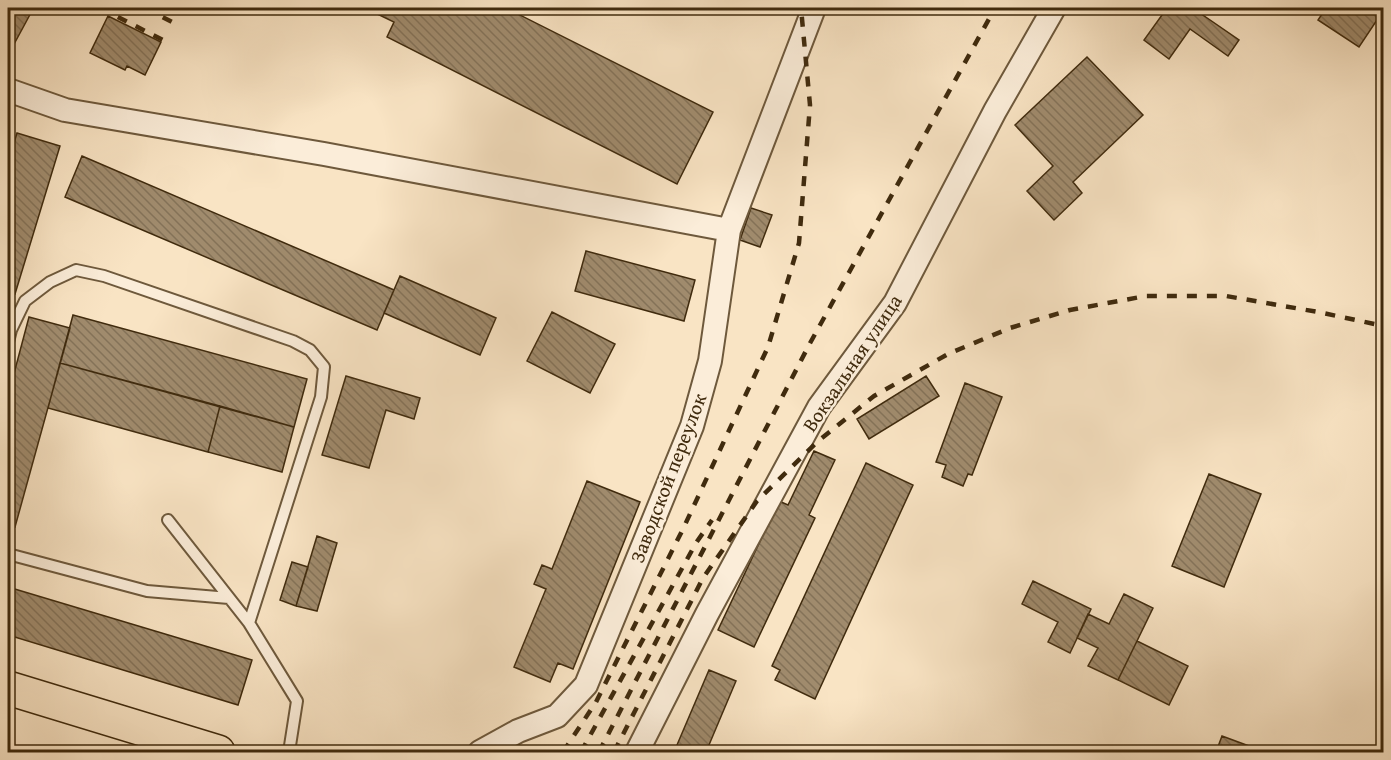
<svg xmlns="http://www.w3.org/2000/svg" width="1391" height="760" viewBox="0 0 1391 760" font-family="'Gentium Book Plus',serif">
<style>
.building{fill:url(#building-back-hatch);stroke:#402b0e;stroke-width:1.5}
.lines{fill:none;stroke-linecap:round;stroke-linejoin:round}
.service-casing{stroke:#6e593c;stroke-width:14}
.minor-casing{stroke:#6e593c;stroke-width:26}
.primary-casing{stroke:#402b0e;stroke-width:36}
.service{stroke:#fbedd9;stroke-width:10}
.minor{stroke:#fbedd9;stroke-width:22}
.primary{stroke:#f9e4c4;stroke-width:33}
.rail{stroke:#402b0e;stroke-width:4.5;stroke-dasharray:10 10;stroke-linecap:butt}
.labels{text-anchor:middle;stroke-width:5;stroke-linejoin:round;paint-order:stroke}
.street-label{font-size:20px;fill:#402b0e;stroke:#fbedd9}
</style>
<defs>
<pattern id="building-back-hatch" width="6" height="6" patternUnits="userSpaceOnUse" patternTransform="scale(1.5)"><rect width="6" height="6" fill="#a08b6d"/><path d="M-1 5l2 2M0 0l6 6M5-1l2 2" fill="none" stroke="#847258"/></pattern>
</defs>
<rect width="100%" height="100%" fill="#f9e4c4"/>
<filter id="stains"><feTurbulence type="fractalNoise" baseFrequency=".00333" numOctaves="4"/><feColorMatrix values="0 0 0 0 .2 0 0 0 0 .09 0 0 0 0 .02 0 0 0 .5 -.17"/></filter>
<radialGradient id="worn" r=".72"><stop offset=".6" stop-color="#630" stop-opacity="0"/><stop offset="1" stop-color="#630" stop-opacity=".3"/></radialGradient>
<!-- building -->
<path class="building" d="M8,8L33,9L13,46L8,43Z
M365,8H506L713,112L677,184L387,37L394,22Z
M1167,8H1200L1197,11L1239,40L1228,56L1190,29L1169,59L1144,40Z
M1326,8H1345L1348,10L1350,8H1366L1379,17L1359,47L1318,20Z
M108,16L161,42L145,75L127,66L125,70L90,53Z
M1087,57L1143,115L1073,182L1082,193L1054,220L1027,191L1053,166L1015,125Z
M17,133L60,146L15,294L8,292V163Z
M82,156L394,290L377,330L65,197Z
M751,208L772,215L760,247L740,240Z
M586,251L695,280L684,321L575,291Z
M400,276L496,318L480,355L384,313Z
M552,312L615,344L590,393L527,361Z
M73,315L307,379L294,427L60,363Z
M29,317L70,328L15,527L8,525V396Z
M60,363L220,406L208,452L48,408Z
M346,376L420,398L414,419L386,410L369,468L322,455Z
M926,376L939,396L869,439L857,419Z
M965,383L1002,397L972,475L968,474L963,486L942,477L946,465L936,462Z
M220,406L294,427L282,472L208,452Z
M814,451L835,460L809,515L815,518L754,647L718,630L779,501L788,505Z
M866,463L913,485L815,699L775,680L780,670L772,666Z
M1209,474L1261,494L1224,587L1172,566Z
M587,481L640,502L573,669L558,663L550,682L514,667L546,589L534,584L542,565L552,569Z
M317,536L337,543L317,611L296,606Z
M292,562L308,567L296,606L280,600Z
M1033,581L1091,609L1070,653L1048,642L1058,622L1022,604Z
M8,587L252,660L238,705L8,635Z
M1124,594L1153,608L1118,680L1088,666L1098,648L1077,638L1088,614L1109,624Z
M1137,641L1188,666L1169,705L1118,680Z
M709,670L736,681L706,752H674Z
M1222,736L1249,746L1246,752H1216Z"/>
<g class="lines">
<!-- service casing -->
<g class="service-casing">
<path id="service" d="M8,342L11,330L25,301L50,282L76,270L104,276L293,341L310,350L324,367L321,397L249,623
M168,520L249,623L297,701L289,752
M8,554L147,591L229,598"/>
</g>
<!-- minor casing -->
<g class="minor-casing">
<path id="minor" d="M8,90L65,110L324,154L729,230
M480,752L518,731L557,716L586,685L692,426L710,361L729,230L814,8
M637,752L707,614L819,407L895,303L995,111L1054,8"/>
</g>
<!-- primary casing -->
<g class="primary-casing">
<path id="primary" d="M8,688L218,752"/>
</g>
<!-- service -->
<use href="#service" class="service"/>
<!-- minor -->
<use href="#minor" class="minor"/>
<!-- primary -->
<use href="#primary" class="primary"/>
<!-- rail -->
<path class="rail" d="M100,8L165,41
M145,8L174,23
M563,752L596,702L683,529L768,347L799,243L810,105L801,8
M581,752L696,543L712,520
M599,752L809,345L995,8
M614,752L703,578L757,501L817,442L874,396L948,354L1010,328L1070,310L1146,296H1226L1318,312L1384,326"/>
</g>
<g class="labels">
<!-- street labels -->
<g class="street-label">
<text transform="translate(852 363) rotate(-56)" y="7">Вокзальная улица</text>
<text transform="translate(668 478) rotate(-69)" y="7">Заводской переулок</text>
</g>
</g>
<!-- margin -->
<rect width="1391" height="760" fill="none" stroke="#f9e4c4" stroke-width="30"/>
<rect x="9" y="9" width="1373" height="742" fill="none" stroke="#402b0e" stroke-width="3"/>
<rect x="15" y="15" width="1361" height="730" fill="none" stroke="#402b0e" stroke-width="1.5"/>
<rect width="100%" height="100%" filter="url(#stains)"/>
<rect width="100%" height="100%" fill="url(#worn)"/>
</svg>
